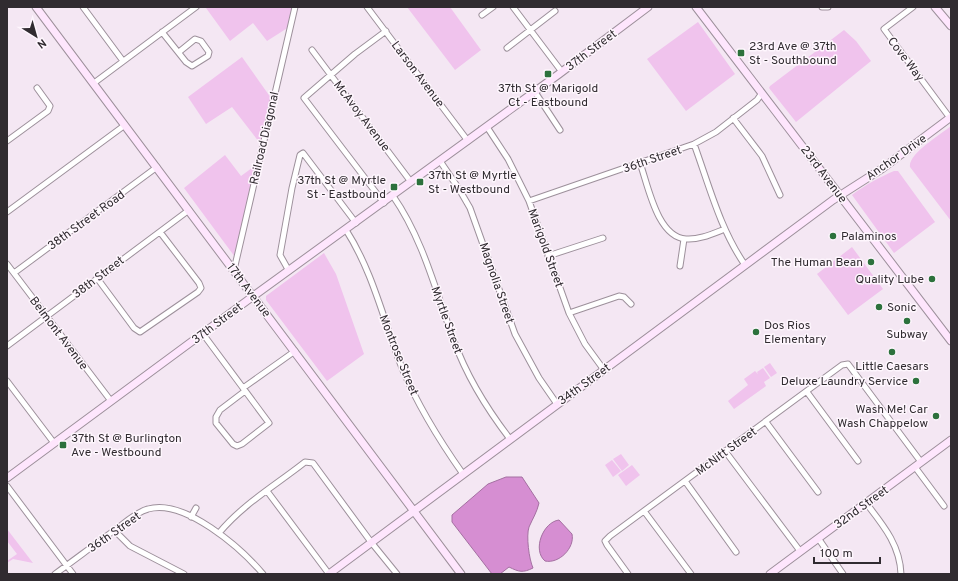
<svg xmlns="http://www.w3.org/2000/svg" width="958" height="581" viewBox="0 0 958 581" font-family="Overpass,sans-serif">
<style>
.green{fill:#f0c3ed}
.water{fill:#d68ed2;stroke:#a470a1}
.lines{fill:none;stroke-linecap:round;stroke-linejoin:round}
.street-casing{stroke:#9d909b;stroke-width:7}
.secondary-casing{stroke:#9d909b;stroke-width:9}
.street{stroke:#fff;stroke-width:5}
.secondary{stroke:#fee6fd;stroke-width:7}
.poi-dot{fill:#2c713c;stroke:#fef6fd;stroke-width:1.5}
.labels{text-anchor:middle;stroke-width:3;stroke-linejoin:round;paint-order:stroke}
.poi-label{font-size:12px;fill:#302b30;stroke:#fef6fd;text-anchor:start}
.street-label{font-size:12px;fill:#302b30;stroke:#fef6fd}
</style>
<rect width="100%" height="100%" fill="#f4e7f3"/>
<!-- green -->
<path class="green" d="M208,7H293L289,27L267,41L253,23L230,41L206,8Z
M407,7H450L481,50L455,70Z
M698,22L735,74L686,111L647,59Z
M844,30L856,41L871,61L796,122L769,88L770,86Z
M242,57L271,98L262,140L259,142L232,107L206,124L188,97Z
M951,126V221L910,167C908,154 940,135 951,126Z
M225,155L241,176L256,165L235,257L184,188Z
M894,171H898L935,222L894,253L852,195C865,185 880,177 894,171Z
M852,247L883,289L848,315L817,274Z
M324,253L336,274L364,354L327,381L266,300V296Z
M770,363L777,373L771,377L764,367Z
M763,368L770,378L764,382L766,386L734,409L728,401L748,385L744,379L755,371L758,374L757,372Z
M621,454L629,465L622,471L613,459Z
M612,460L621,471L613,477L605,465Z
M632,465L640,475L626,486L618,475Z
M7,529L33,563L13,559L7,563V561L17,554L7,541Z"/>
<!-- water -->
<path class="water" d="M506,477H522L539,503C537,512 533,518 529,527C526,536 529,559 533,568C523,573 519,572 509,567L500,574H492L452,522V515L488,484Z
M559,520L572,534C575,548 559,564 545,561C532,550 543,522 559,520Z"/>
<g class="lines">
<!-- street casing -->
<g class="street-casing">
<path id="street" d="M83,7L123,61
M367,7L468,141
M513,7L562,72
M822,7H828
M913,7L884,29L950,118
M482,15L493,7
M162,32L186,62L192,66L208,56L209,52L201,41L195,39L179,52
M507,48L555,11
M312,50L411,182
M94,83L196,7
M535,92L560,130
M733,118L762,156L780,195
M487,127L508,159L529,201L569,313L585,344L604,370
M7,141L48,111L50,106L37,88
M694,144C709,185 720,229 745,265
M440,161L459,189L470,208L515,334L539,378L557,404
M640,163C648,185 657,237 686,239C699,240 712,234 725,229
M393,196C423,239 436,292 454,341C467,377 487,409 510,439
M529,201L694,144L716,132L757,100L762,93
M384,203L304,98L355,54L386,31
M7,212L125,125
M346,230C373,272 384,322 402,368C418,406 439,440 463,474
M548,256L603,238
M7,264L111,401
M680,266L684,239
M234,270L295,7
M289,271L280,255L292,188L300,155L303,153L356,223
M14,273L157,167
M97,278L134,328L140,332L198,292L201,288L199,283L160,232
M569,313L619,296L624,297L631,304
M203,334L269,423L242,444L237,446L233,444L216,423V417L220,410L245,391
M7,346L189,210
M7,381L54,443
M243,388L295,351
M807,392L858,461
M766,422L818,492
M725,451L800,551
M915,467L944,506
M685,481L736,552
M7,486L73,574
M267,491L329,574
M866,503C883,525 900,545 901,574
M644,511L691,574
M191,517L196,508
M114,530L130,546L184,574
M219,533C243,504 276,485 305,462L313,463L371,542L397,574
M818,538L843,574
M55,574C77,558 98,542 119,527C128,520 137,512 148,509C184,498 241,548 263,574
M628,574L607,545L605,541L610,536L842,365L848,364L921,462"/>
</g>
<!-- secondary casing -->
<g class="secondary-casing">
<path id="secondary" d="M36,7L461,574
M696,7L951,341
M935,7L951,26
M7,478L248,300L559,74L648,7
M329,574L833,200L883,168L951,117
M770,574L951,440"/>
</g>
<!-- street -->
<use href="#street" class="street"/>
<!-- secondary -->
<use href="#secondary" class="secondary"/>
</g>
<!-- markers -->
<g class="poi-dot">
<rect x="737" y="49" width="8" height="8" rx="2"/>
<rect x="544" y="70" width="8" height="8" rx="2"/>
<rect x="416" y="178" width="8" height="8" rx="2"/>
<rect x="390" y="183" width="8" height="8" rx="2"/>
<circle cx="833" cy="236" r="4"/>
<circle cx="871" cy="262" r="4"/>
<circle cx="932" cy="279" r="4"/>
<circle cx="879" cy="307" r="4"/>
<circle cx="907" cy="321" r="4"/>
<circle cx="756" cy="332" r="4"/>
<circle cx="892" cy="352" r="4"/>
<circle cx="916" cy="381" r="4"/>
<circle cx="936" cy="416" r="4"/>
<rect x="59" y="441" width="8" height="8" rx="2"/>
</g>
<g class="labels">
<!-- poi labels -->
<g class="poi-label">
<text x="749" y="50">23rd Ave @ 37th<tspan x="749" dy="14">St - Southbound</tspan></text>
<text x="548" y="92" text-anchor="middle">37th St @ Marigold<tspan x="548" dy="14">Ct - Eastbound</tspan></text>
<text x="428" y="179">37th St @ Myrtle<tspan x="428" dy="14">St - Westbound</tspan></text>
<text x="386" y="184" text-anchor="end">37th St @ Myrtle<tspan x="386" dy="14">St - Eastbound</tspan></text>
<text x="841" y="240">Palaminos</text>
<text x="863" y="266" text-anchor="end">The Human Bean</text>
<text x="924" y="283" text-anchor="end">Quality Lube</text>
<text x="887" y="311">Sonic</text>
<text x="764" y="329">Dos Rios<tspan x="764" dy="14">Elementary</tspan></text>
<text x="907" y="338" text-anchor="middle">Subway</text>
<text x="892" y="370" text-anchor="middle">Little Caesars</text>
<text x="908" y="385" text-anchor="end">Deluxe Laundry Service</text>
<text x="928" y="413" text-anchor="end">Wash Me! Car<tspan x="928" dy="14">Wash Chappelow</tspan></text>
<text x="71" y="442">37th St @ Burlington<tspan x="71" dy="14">Ave - Westbound</tspan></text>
</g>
<!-- street labels -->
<g class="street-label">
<text transform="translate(591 50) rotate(-37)" y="4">37th Street</text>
<text transform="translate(906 59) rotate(53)" y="4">Cove Way</text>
<text transform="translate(418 74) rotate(53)" y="4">Larson Avenue</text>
<text transform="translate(362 116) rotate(53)" y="4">McAvoy Avenue</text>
<text transform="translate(264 138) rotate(-77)" y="4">Railroad Diagonal</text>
<text transform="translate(896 157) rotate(-35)" y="4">Anchor Drive</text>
<text transform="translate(652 159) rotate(-19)" y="4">36th Street</text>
<text transform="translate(824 174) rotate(53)" y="4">23rd Avenue</text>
<text transform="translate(86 220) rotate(-36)" y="4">38th Street Road</text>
<text transform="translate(546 248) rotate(70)" y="4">Marigold Street</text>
<text transform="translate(98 277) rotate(-37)" y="4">38th Street</text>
<text transform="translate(497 283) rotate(71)" y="4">Magnolia Street</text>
<text transform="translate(249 290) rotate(53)" y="4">17th Avenue</text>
<text transform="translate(447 320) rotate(70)" y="4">Myrtle Street</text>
<text transform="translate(217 323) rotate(-37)" y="4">37th Street</text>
<text transform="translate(59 333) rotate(53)" y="4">Belmont Avenue</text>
<text transform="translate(399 355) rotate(68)" y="4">Montrose Street</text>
<text transform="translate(584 384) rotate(-36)" y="4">34th Street</text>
<text transform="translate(726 451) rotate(-36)" y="4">McNitt Street</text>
<text transform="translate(861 507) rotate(-36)" y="4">32nd Street</text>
<text transform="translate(114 532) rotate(-35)" y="4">36th Street</text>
</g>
</g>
<!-- border -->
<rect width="958" height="581" fill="none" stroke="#302b30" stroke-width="16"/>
<!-- north arrow -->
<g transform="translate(36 36) rotate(143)" stroke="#fef6fd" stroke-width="3" paint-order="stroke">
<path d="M0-3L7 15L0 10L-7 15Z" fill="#302b30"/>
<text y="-6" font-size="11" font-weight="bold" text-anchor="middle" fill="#302b30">N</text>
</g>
<!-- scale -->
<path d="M814 557v6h66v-6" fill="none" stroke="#302b30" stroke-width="2"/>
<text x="820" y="557" font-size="12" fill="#302b30" stroke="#fef6fd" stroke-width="3" paint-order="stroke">100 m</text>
</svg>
